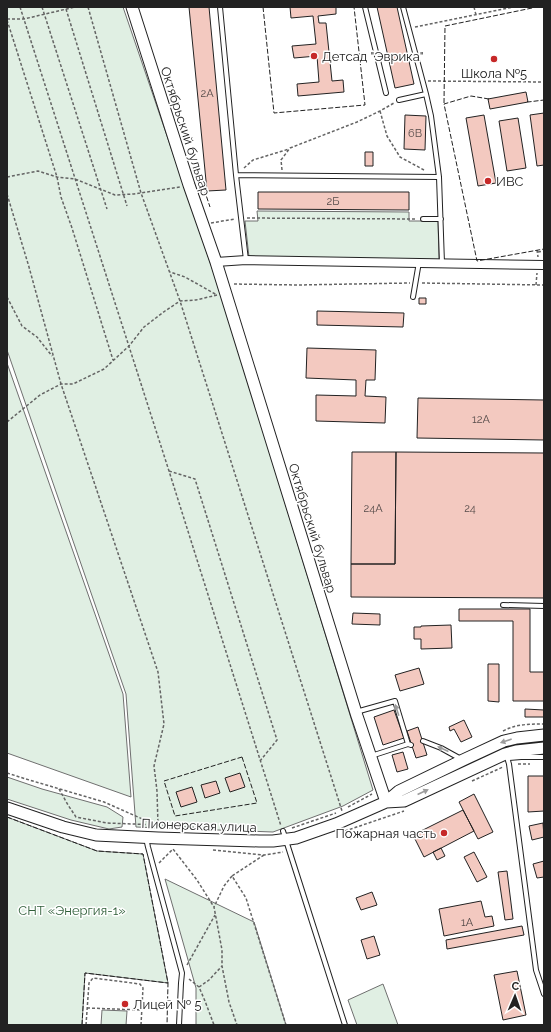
<svg xmlns="http://www.w3.org/2000/svg" width="551" height="1032" viewBox="0 0 551 1032" font-family="Raleway,sans-serif">
<style>
.green{fill:#e0efe3;stroke:#6f6f6f}
.building{fill:#f3c9c0;stroke:#222}
.lines{fill:none;stroke-linecap:round;stroke-linejoin:round}
.lane-casing{stroke:#222;stroke-width:6}
.street-casing{stroke:#222;stroke-width:10}
.secondary-casing{stroke:#222;stroke-width:13}
.path{stroke:#646464;stroke-width:1.5;stroke-dasharray:3 2;stroke-linecap:butt}
.lane{stroke:#fff;stroke-width:4}
.street{stroke:#fff;stroke-width:8}
.secondary{stroke:#fff;stroke-width:11}
.fence{stroke:#222;stroke-width:1;stroke-dasharray:5 2;stroke-linecap:butt}
.oneway{fill:#9c9c9c}
.poi-dot{fill:#c62828;stroke:#fff;stroke-width:1.5}
.labels{text-anchor:middle;stroke-width:3;stroke-linejoin:round;paint-order:stroke}
.number-label{font-size:11px;fill:#564c4a}
.poi-label{font-size:13px;fill:#222;stroke:#fff;text-anchor:start}
.street-label{font-size:13px;fill:#222;stroke:#fff}
.park-label{font-size:13px;fill:#2f5e38;stroke:#fff}
</style>
<rect width="100%" height="100%" fill="#fff"/>
<!-- green -->
<path class="green" d="M7,7H123L223,300L373,790L343,806L273,832L136,827L126,694L7,350Z
M257,211L409,212V221H438L439,260L249,257L245,221H258Z
M7,363L123,694L131,797L7,753Z
M7,777L42,789L107,807L123,817L122,827L109,829L71,820L7,799Z
M7,817L97,851L143,854L168,983L85,973L82,1025H7Z
M165,879L254,922L286,1025H196V988Z
M383,984L398,1025H357L348,1000Z
M102,1010L127,1011L126,1025H101Z"/>
<!-- building -->
<path class="building" d="M189,7H209L226,190L207,191Z
M290,7H336V14L318,16L319,23H326L332,81L343,80L344,92L298,96L297,84L319,82L317,56L294,58L292,46L316,44L313,16L291,18Z
M377,7H397L414,84L395,88Z
M526,92L528,102L490,109L488,99Z
M544,113V165L537,166L530,115Z
M405,115L426,116L425,150L404,149Z
M484,115L496,183L478,186L466,118Z
M518,118L526,168L507,171L499,121Z
M365,152H373V166H365Z
M258,192H409V210L258,209Z
M419,298H426V304H419Z
M317,311L404,313L403,327L317,325Z
M307,348L376,350L375,380H366L365,396L386,397L385,423L316,421V395L356,396V380L306,378Z
M418,398L544,400V440L417,438Z
M352,452H396L395,564H351Z
M396,452L544,453V598L351,597V564H395Z
M459,609H530V672H544V701H513V621H459Z
M353,613L380,614V625L352,624Z
M451,625L452,648L421,649V639H414V627H421V626Z
M488,664H499V702L488,701Z
M419,668L424,684L400,691L395,675Z
M525,709L544,710V717H525Z
M394,710L404,738L383,745L374,717Z
M464,720L472,737L461,742L454,729L450,731L449,727Z
M418,727L427,755L416,758L407,731Z
M403,752L408,769L397,772L392,755Z
M240,773L245,787L230,792L225,778Z
M528,776H544V811L528,812Z
M216,781L220,793L205,798L201,785Z
M192,787L197,802L181,807L176,792Z
M474,794L493,832L478,839L459,802Z
M463,810L474,831L424,857L413,835Z
M543,823L544,837L532,840L529,826Z
M441,848L445,856L437,860L433,852Z
M474,852L487,877L477,882L464,857Z
M544,861V877L537,878L533,864Z
M507,871L513,919L505,920L498,872Z
M372,892L377,905L361,910L356,898Z
M481,901L485,917L492,916L494,926L444,936L439,909Z
M522,926L524,935L447,949L446,940Z
M374,936L380,955L367,959L361,940Z
M517,971L526,1015L503,1020L494,975Z"/>
<g class="lines">
<!-- lane casing -->
<g class="lane-casing">
<path id="lane" d="M220,7L236,175
M365,7L386,93
M426,94L431,116L439,177
M399,100L426,94L403,7
M423,219H441
M246,260L236,175L439,177L442,263
M413,297L419,262
M503,605L544,606
M356,712L395,701L408,744L411,745
M423,741L441,748L461,759
M506,754L509,764L536,970L544,994
M371,756L408,744
M509,758L521,757H544
M283,831L345,1025
M146,838L148,847L182,973L181,983L179,1025"/>
</g>
<!-- street casing -->
<g class="street-casing">
<path id="street" d="M216,262L246,260L544,265"/>
</g>
<!-- secondary casing -->
<g class="secondary-casing">
<path id="secondary" d="M132,7L189,185L216,262L357,716L386,802
M386,802L404,801L505,754L516,751L544,748
M7,808L63,827L96,835L158,838L259,841H273L296,838L336,824L386,802L399,791L463,760L504,741L517,738L544,735"/>
</g>
<!-- path -->
<path class="path" d="M20,7L169,471L281,826
M42,7L107,209
M88,7L141,193L180,301L342,811
M474,7L476,15
M66,9L127,206
M7,19H24L75,7
M7,20L57,177L61,197L72,228L113,360
M415,27L513,7
M428,81L544,82
M380,111L387,136L400,157L424,170
M244,168L253,160L289,149
M282,170L281,160L290,148L357,122L380,111L394,103
M7,177L38,171L57,177L75,179L115,195L134,194L180,187
M7,194L29,267L61,384L158,672L164,724L154,766L157,791L158,825
M247,218L417,219
M211,223L235,219
M537,250L538,257
M538,252L544,251
M422,283L544,285
M234,284L297,285L410,283
M536,285L537,273
M7,297L22,326L37,337L52,356
M7,422L40,395L61,384H73L104,369L129,346L144,327L165,311L180,301L196,300L217,295L185,277L170,272
M169,471L195,479L277,740L260,761
M503,731C516,724 529,724 544,724
M518,764H530
M7,773L26,779L104,802L156,825
M472,781L503,767
M59,789L68,805L76,817L107,823L158,825L217,829
M348,807L372,794
M292,828L336,813
M345,831L404,811
M213,850L264,855L283,852
M264,855L232,876L246,898L286,1025
M159,863L173,849L197,880L214,907
M232,876L224,886L214,907L222,950V966L229,1002L237,1025
M187,965L215,915
M189,979L199,987L205,1001L214,1025
M199,987L209,980L222,966
M87,1008L141,1010
M86,1025L89,983L93,978L140,984L143,988L141,1025"/>
<!-- lane -->
<use href="#lane" class="lane"/>
<!-- street -->
<use href="#street" class="street"/>
<!-- secondary -->
<use href="#secondary" class="secondary"/>
<!-- fence -->
<path class="fence" d="M263,7L274,113L365,105L354,7
M489,99L471,96L444,104L477,261L544,249
M527,101L528,102L544,100
M444,103L445,26L537,7
M207,191L205,192L210,207
M242,757L257,803L175,816L164,781Z
M7,817L97,851L143,854L168,983L167,1025
M82,1025L85,973L168,983"/>
</g>
<!-- one-way arrows -->
<defs><path id="oneway-solid" d="M-6-.8H1V-3.2L6.5 0L1 3.2V.8H-6Z"/></defs>
<g class="oneway">
<use href="#oneway-solid" transform="translate(397 710) rotate(-108)"/>
<use href="#oneway-solid" transform="translate(506 741) rotate(161)"/>
<use href="#oneway-solid" transform="translate(443 749) rotate(-155)"/>
<use href="#oneway-solid" transform="translate(423 792) rotate(-25)"/>
</g>
<!-- markers -->
<g class="poi-dot">
<circle cx="314" cy="56" r="4"/>
<circle cx="494" cy="59" r="4"/>
<circle cx="488" cy="181" r="4"/>
<circle cx="444" cy="833" r="4"/>
<circle cx="125" cy="1004" r="4"/>
</g>
<g class="labels">
<!-- number labels -->
<g class="number-label">
<text x="207" y="97">2А</text>
<text x="415" y="137">6В</text>
<text x="333" y="205">2Б</text>
<text x="481" y="423">12А</text>
<text x="373" y="512">24А</text>
<text x="470" y="512">24</text>
<text x="467" y="926">1А</text>
</g>
<!-- poi labels -->
<g class="poi-label">
<text x="322" y="61">Детсад "Эврика"</text>
<text x="494" y="78" text-anchor="middle">Школа №5</text>
<text x="496" y="186">ИВС</text>
<text x="436" y="838" text-anchor="end">Пожарная часть</text>
<text x="133" y="1009">Лицей № 5</text>
</g>
<!-- street labels -->
<g class="street-label">
<text transform="translate(186 131) rotate(72)" y="5">Октябрьский бульвар</text>
<text transform="translate(313 528) rotate(73)" y="5">Октябрьский бульвар</text>
<text transform="translate(199 825) rotate(2)" y="5">Пионерская улица</text>
</g>
<!-- park labels -->
<g class="park-label">
<text x="72" y="915">СНТ «Энергия-1»</text>
</g>
</g>
<!-- border -->
<rect width="551" height="1032" fill="none" stroke="#222222" stroke-width="16"/>
<!-- north arrow -->
<g transform="translate(515 996) rotate(2)" stroke="#ffffff" stroke-width="3" paint-order="stroke">
<path d="M0-3L7 15L0 10L-7 15Z" fill="#222222"/>
<text y="-6" font-size="11" font-weight="bold" text-anchor="middle" fill="#222222">С</text>
</g>
</svg>
